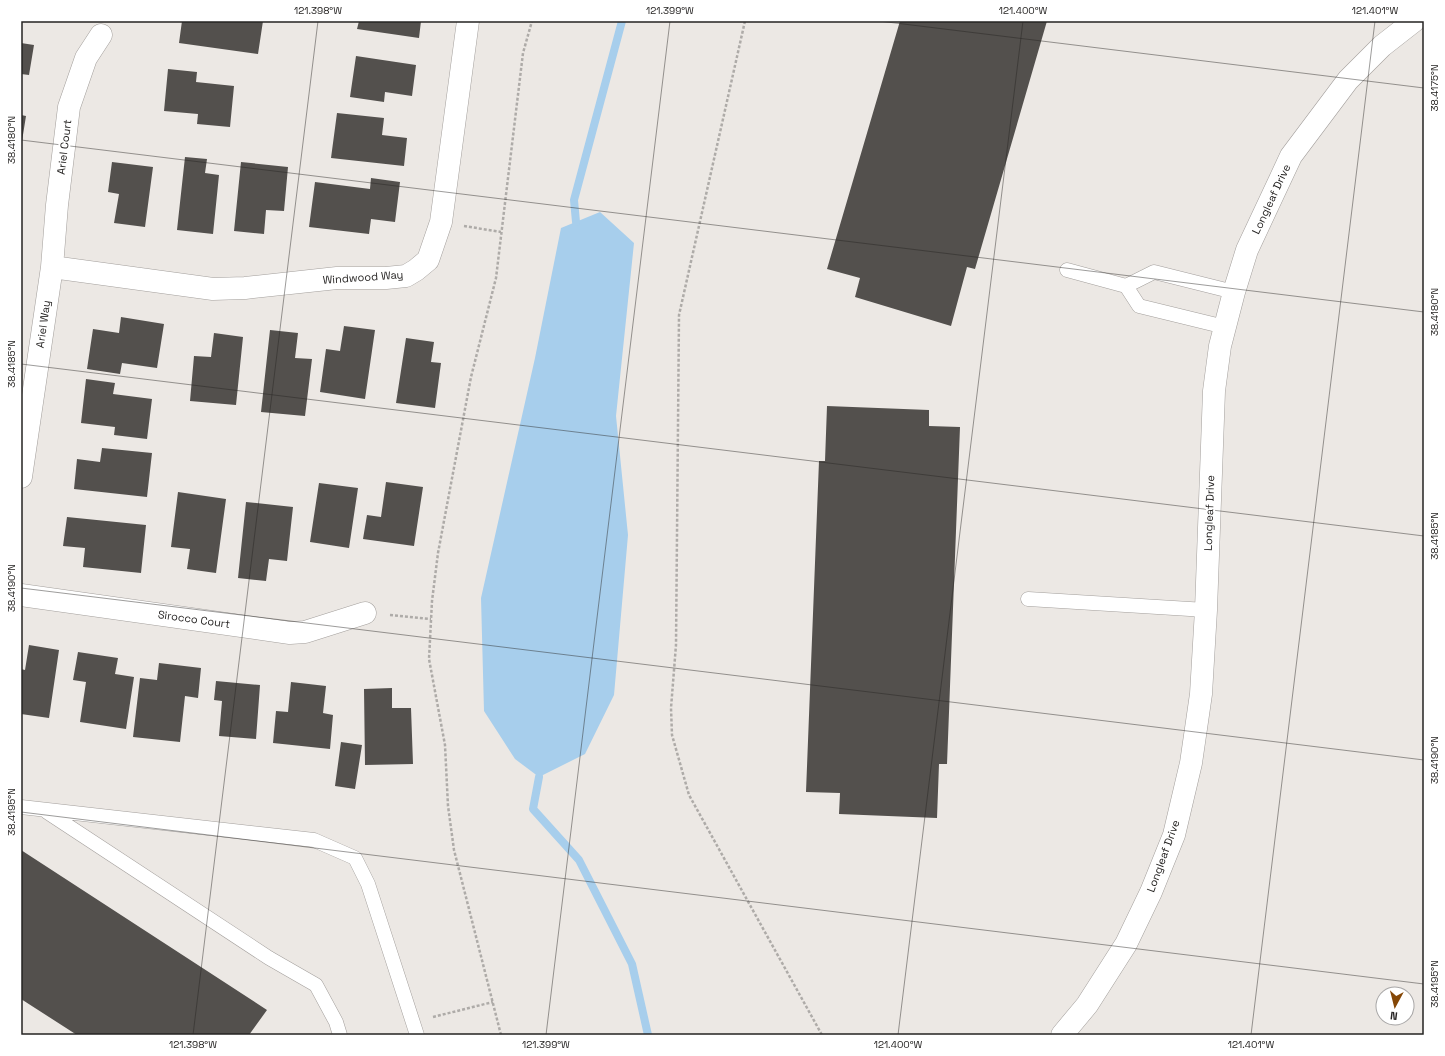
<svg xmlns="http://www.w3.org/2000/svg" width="1445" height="1056" viewBox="0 0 1445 1056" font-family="'Space Grotesk',sans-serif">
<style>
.water{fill:#a7ceec}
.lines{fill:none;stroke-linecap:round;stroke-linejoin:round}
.stream{stroke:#a7ceec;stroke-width:8}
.building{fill:#53504d}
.service-casing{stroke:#a39f9c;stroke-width:15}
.minor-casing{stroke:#a39f9c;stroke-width:23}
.path{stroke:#aeaba8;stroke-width:2.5;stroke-dasharray:3 2;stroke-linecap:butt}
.service{stroke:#fff;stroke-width:14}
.minor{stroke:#fff;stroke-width:22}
.ticks{fill:none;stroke:#252322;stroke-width:1;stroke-opacity:0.45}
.labels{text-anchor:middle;stroke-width:4;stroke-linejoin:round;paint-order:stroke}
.street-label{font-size:11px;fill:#252322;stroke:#fff}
.neatline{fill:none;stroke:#252322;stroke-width:1.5}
.ticks-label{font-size:10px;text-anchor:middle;fill:#252322}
</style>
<rect width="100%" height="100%" fill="#ece8e4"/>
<!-- water -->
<path class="water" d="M600,212L634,243L616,416L628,535L614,695L585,754L539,777L515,759L484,711L481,598L535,358L561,228Z"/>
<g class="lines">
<!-- stream -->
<path class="stream" d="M576,222L574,200L622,21
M539,777L533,809L579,860L632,964L648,1035"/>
</g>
<!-- building -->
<path class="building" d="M182,21H263L258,54L179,43Z
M359,21H421L419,38L357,29Z
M900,21H1047L975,269L967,267L951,326L855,297L860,278L827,269Z
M21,43L34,45L29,75L21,74Z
M356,56L416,65L412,96L385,92L384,102L350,97Z
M168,69L197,72L196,82L234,86L230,127L197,124L198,114L164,111Z
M337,113L384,118L382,135L407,138L404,166L331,158Z
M21,115L26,116L22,141H21Z
M185,157L207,159L205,173L219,175L213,234L177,230Z
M112,162L153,167L145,227L114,223L119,194L108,192Z
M241,162L288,167L284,211L266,210L264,234L234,231Z
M371,178L400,182L395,222L371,219L369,234L309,227L315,182L370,189Z
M121,317L164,324L157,368L122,363L120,374L87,369L93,329L119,333Z
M344,326L375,330L365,399L320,392L326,349L340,351Z
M270,330L298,333L295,358L312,359L305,416L261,412Z
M214,333L243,337L236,405L190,401L194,356L211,357Z
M406,338L434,342L431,362L441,363L435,408L396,403Z
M86,379L115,383L113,394L152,399L147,439L114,435L115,427L81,423Z
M827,406L929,410V426L960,427L947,764H939L937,818L839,814L840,793L806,792L819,461H825Z
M102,448L152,453L147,497L74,489L77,459L100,462Z
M386,482L423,487L414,546L363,539L367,515L381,517Z
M319,483L358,488L349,548L310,542Z
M178,492L226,499L216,573L187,569L190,549L171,547Z
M246,502L293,507L287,561L269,559L266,581L238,578Z
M67,517L146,525L141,573L83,567L85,548L63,546Z
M29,645L59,650L49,718L21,714V669L25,670Z
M78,652L118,658L115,674L134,677L126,729L80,722L86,682L73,680Z
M159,663L201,668L198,698L185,696L180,742L133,737L140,678L157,680Z
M216,681L260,685L256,739L219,736L222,701L214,700Z
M291,682L326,686L323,713L333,715L330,749L273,743L276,711L288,712Z
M392,688V708H411L413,764L365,765L364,689Z
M341,742L362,745L355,789L335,786Z
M21,850L267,1010L249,1035H77L21,999Z"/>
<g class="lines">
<!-- service casing -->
<g class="service-casing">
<path id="service" d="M1067,270L1126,286L1154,272L1234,292
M1126,286L1139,306L1225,327
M1028,599L1206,610
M21,807L314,840L355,858L368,884L417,1035
M47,812L269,958L316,985L336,1022L340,1035"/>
</g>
<!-- minor casing -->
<g class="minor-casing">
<path id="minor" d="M52,267L213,289L245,288L337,278H386L406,276L416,270L428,260L441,222L468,21
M21,477L52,267L57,205L69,107L86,58L101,35
M21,595L290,633L305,632L365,613
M1062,1035L1087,1005L1126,944L1151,892L1174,835L1191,763L1201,694L1206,610L1214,391L1220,346L1234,292L1247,250L1291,156L1348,80L1382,46L1414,21"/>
</g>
<!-- path -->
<path class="path" d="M745,21L679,315L676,645L671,708L672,735L689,795L822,1035
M464,226L501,232
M390,615L431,619
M433,1017L493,1002
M501,1035L454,850L448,806L445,745L429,659L432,601L438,553L471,377L496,278L523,53L532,21"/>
<!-- service -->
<use href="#service" class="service"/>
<!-- minor -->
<use href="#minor" class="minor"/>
</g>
<!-- ticks -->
<path class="ticks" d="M879,21L1424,88M21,140L1424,312M21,364L1424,536M21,588L1424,760M21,812L1424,984M193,1035L318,21M546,1035L670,21M898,1035L1023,21M1251,1035L1375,21"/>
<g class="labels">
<!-- street labels -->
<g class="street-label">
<text transform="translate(64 147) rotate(-83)" y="4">Ariel Court</text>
<text transform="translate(1271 199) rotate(-65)" y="4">Longleaf Drive</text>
<text transform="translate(363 277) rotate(-4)" y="4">Windwood Way</text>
<text transform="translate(43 324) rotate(-82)" y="4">Ariel Way</text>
<text transform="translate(1209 513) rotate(-88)" y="4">Longleaf Drive</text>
<text transform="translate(194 619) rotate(8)" y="4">Sirocco Court</text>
<text transform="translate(1163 856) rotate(-70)" y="4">Longleaf Drive</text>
</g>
</g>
<!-- border -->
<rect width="1445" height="1056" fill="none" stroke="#ffffff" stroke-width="44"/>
<!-- north arrow -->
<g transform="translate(1395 1006) rotate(187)"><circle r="19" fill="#ffffff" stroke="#a8a7a7"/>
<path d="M0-3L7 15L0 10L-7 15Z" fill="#854706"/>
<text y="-6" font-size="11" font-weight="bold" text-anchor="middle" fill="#252322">N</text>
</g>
<rect x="22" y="22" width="1401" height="1012" class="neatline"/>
<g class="ticks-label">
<text x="318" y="14">121.398°W</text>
<text x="670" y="14">121.399°W</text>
<text x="1023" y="14">121.400°W</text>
<text x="1375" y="14">121.401°W</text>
<text transform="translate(1434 88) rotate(-90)" y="4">38.4175°N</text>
<text transform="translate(11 140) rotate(-90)" y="4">38.4180°N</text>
<text transform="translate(1434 312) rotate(-90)" y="4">38.4180°N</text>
<text transform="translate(11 364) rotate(-90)" y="4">38.4185°N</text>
<text transform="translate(1434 536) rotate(-90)" y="4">38.4185°N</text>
<text transform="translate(11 588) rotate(-90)" y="4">38.4190°N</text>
<text transform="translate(1434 760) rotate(-90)" y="4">38.4190°N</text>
<text transform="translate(11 812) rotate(-90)" y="4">38.4195°N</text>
<text transform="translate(1434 984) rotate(-90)" y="4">38.4195°N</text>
<text x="193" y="1048">121.398°W</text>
<text x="546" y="1048">121.399°W</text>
<text x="898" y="1048">121.400°W</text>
<text x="1251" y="1048">121.401°W</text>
</g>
</svg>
